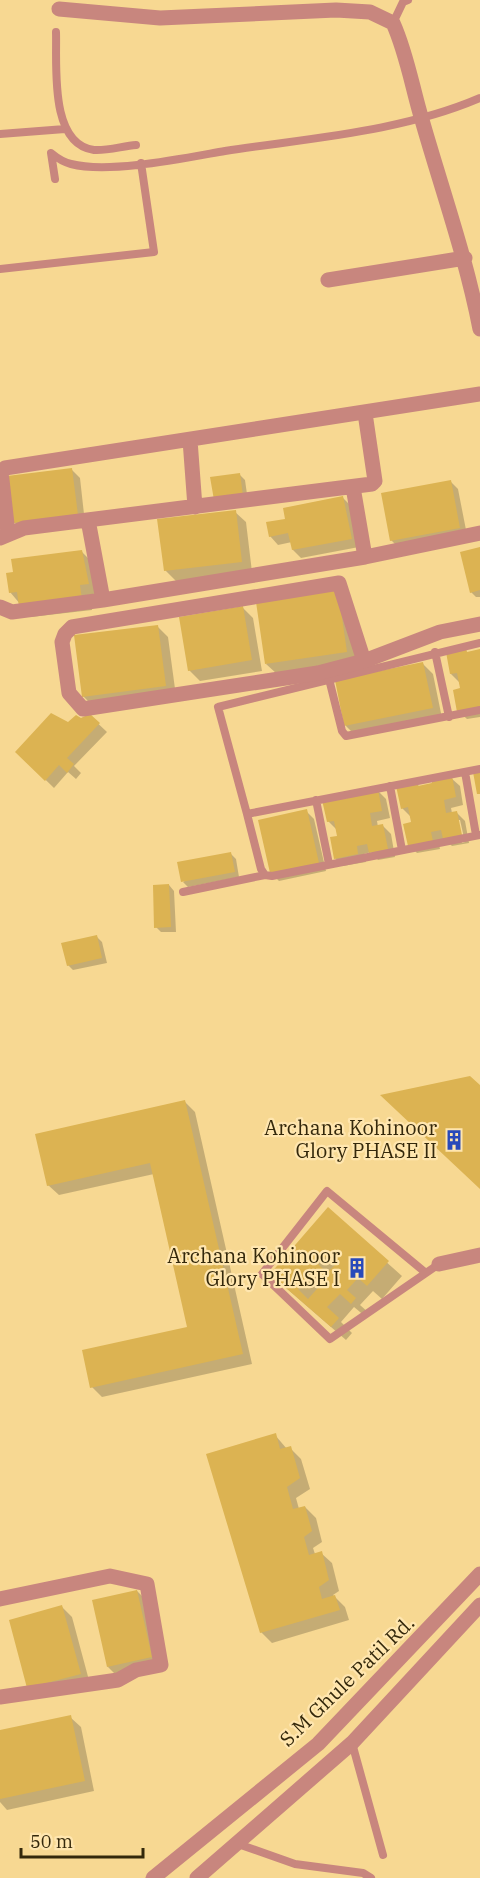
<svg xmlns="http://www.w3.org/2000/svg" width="480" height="1878" viewBox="0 0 480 1878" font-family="'IBM Plex Serif',serif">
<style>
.shadow{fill:#0003;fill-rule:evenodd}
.building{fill:#dcb352;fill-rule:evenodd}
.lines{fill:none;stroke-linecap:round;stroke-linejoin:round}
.service{stroke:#c8867e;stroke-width:8}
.minor{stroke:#c8867e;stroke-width:15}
.tertiary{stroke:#c8867e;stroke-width:15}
.labels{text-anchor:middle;stroke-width:4.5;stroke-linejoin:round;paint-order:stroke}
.poi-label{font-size:20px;fill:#34280b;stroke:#ffe6af;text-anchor:end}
.street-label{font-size:20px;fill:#34280b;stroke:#ffe6af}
</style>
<rect width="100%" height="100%" fill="#f7d892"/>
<!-- shadow -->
<path class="shadow" d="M72,470L80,478L85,523L22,530L14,522Z
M239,474L245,480L248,501L212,479Z
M450,481L458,489L467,535L399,548L391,540Z
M343,498L351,506L359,547L301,558L293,550L292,542L278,545L270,536Z
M235,512L246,522L252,572L176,581L165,570Z
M480,549V597H476L471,592Z
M82,552L92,562L98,594L90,595L92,610L31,617L10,592Z
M338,591L357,663L277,674L266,664Z
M243,608L253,618L262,671L200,681L189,670Z
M157,626L168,637L176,696L94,707L83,696Z
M480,651V717L467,719L458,711L462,689L459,682L451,674L447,654Z
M423,664L433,674L442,718L356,736L346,726L337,681Z
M89,715L107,732L74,766L81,773L76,779L68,772L54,788L17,752L68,724Z
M451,778L460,786L463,805L451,808L452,813H457L465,821L469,843L452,846L445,839L438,840L440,849L417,853L409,845L413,823L410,816L402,808L417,784L420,787ZM457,820H460L465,842L462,843Z
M378,791L386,799L390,818L377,821L378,827L383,826L391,834L395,857L378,860L371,852L364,854L366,862L343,866L335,858L339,837L336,829L328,821Z
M306,811L314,819L326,871L279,881L271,873Z
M230,853L236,859L239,877L188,887L183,882Z
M169,885L174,891L176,932H161L156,927Z
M97,937L102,942L107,963L73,970L68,965Z
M185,1102L195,1112L252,1364L102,1397L92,1387L189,1328L154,1174L59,1195L48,1185Z
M328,1210L402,1276L382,1299L373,1291L360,1305L369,1313L366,1317L354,1307L341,1322L352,1333L346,1340L286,1288Z
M275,1435L287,1449L290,1448L301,1459L310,1489L296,1498L299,1509L305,1507L316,1518L322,1542L313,1548L315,1554L321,1553L332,1563L339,1591L333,1595L345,1607L349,1620L272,1643L261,1632Z
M137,1591L145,1599L159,1665L116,1675L108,1667Z
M62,1607L72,1617L90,1684L39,1698Z
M70,1717L81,1727L94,1791L7,1810L0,1802V1732Z"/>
<!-- building -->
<path class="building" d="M72,468L78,515L13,523L7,476Z
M240,473L243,496L214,500L210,477Z
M451,480L460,528L390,541L381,493Z
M343,496L352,539L292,550L288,533L269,537L266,522L285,519L283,508Z
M236,510L242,562L164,571L157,519Z
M480,547V590L470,593L460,552Z
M82,550L89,584L80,585L82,600L19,607L17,592L9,593L6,573L13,572L11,559Z
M338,590L347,652L265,664L256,602Z
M243,606L252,660L188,671L179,617Z
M158,625L166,686L82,697L74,635Z
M466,648L467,652L480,649V707L457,712L453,690L460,688L457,673L450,674L446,652Z
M423,662L433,708L344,726L335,680Z
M51,713L68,722L76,715L81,718L90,714L100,723L67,758L74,764L67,773L59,765L45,781L15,752Z
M480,771V794H477L473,772Z
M452,776L456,797L444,800L446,813L457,811L462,835L443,839L441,830L431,832L433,841L408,846L403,824L411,822L408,807L401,809L396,786L417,782L418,786L432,783V780Z
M378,789L382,811L370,813L372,826L383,824L388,849L369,853L367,844L357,846L358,854L334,859L330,837L337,836L334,821L327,822L322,800L343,796L344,799Z
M307,809L319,863L270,873L258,820Z
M231,852L235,872L181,882L177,862Z
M169,884L171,927L154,928L153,885Z
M97,935L102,958L67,966L61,943Z
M470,1076L480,1085V1189L380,1095Z
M185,1100L243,1354L90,1388L82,1350L187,1327L150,1163L47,1186L35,1134Z
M328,1207L389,1261L367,1286L358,1278L347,1290L356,1298L351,1304L340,1294L327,1307L339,1318L331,1327L270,1274ZM328,1254L337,1263L327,1273L318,1264ZM313,1272L324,1281L308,1299L298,1289Z
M276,1433L280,1449L291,1446L300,1478L287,1487L293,1509L305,1506L312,1531L304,1537L309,1555L322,1551L329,1580L319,1587L322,1599L335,1595L340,1610L260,1633L206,1454Z
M137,1590L152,1657L107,1667L92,1600Z
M62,1605L81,1674L27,1688L9,1620Z
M71,1715L85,1781L0,1799V1730Z"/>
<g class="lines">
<!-- service -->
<path class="service" d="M393,23L403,2L408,0
M56,32C57,65 49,144 94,150C107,151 123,146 136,145
M0,134L65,129
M55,179L51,153C57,158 63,162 71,164C109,174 185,158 225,151C310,138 401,132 480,98
M0,269L154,252L141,163
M435,652L449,717
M329,679L342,731L346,736L480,710
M480,769L247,814L261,869L265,875L272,876L480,835
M465,772L476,835
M390,786L402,850
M316,800L329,864
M247,814L218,707L480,643
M183,892L265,875
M426,1273L327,1191L262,1274L330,1339L439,1264
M352,1743L383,1855
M238,1844L295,1864L363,1873L371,1878"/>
<!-- minor -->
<path class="minor" d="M59,9L160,18L336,10L370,12L393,23C407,54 412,87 422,120C442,190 466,257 480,329
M328,280L465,258
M190,440L195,507
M353,487L365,557
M88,520L103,600
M8,533L1,471L5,468L480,394
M0,538L24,528L372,484L375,481L365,413
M0,607L12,612L103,600L365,557L480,533
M364,661L339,583L72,627L65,634L62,642L69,693L83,709L318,673L364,661L440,632L480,624
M439,1264L480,1255
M0,1599L110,1576L147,1584L161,1665L136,1670L118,1680L0,1697"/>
<!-- tertiary -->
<path class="tertiary" d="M153,1878L318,1744L480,1574
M197,1878L352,1743L480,1605"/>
</g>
<!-- icons -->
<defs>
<g id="building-bare" transform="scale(1.62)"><path d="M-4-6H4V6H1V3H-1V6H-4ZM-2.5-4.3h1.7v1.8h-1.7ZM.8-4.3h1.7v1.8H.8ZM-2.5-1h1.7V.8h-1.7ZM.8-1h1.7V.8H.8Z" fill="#294aba" stroke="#ffe6af" stroke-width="2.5" paint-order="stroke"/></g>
</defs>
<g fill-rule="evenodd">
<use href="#building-bare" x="454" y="1140"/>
<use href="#building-bare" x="357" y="1268"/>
</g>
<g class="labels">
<!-- poi labels -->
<g class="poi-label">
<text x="437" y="1135">Archana Kohinoor<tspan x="437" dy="23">Glory PHASE II</tspan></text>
<text x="340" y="1263">Archana Kohinoor<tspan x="340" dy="23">Glory PHASE I</tspan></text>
</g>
<!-- street labels -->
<g class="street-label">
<text transform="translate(347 1681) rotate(-44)" y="7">S.M Ghule Patil Rd.</text>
</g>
</g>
<!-- scale -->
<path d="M21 1848v9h122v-9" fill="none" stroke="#34280b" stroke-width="3"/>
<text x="30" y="1848" font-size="18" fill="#34280b" stroke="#ffe6af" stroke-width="4.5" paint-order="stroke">50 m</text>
</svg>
